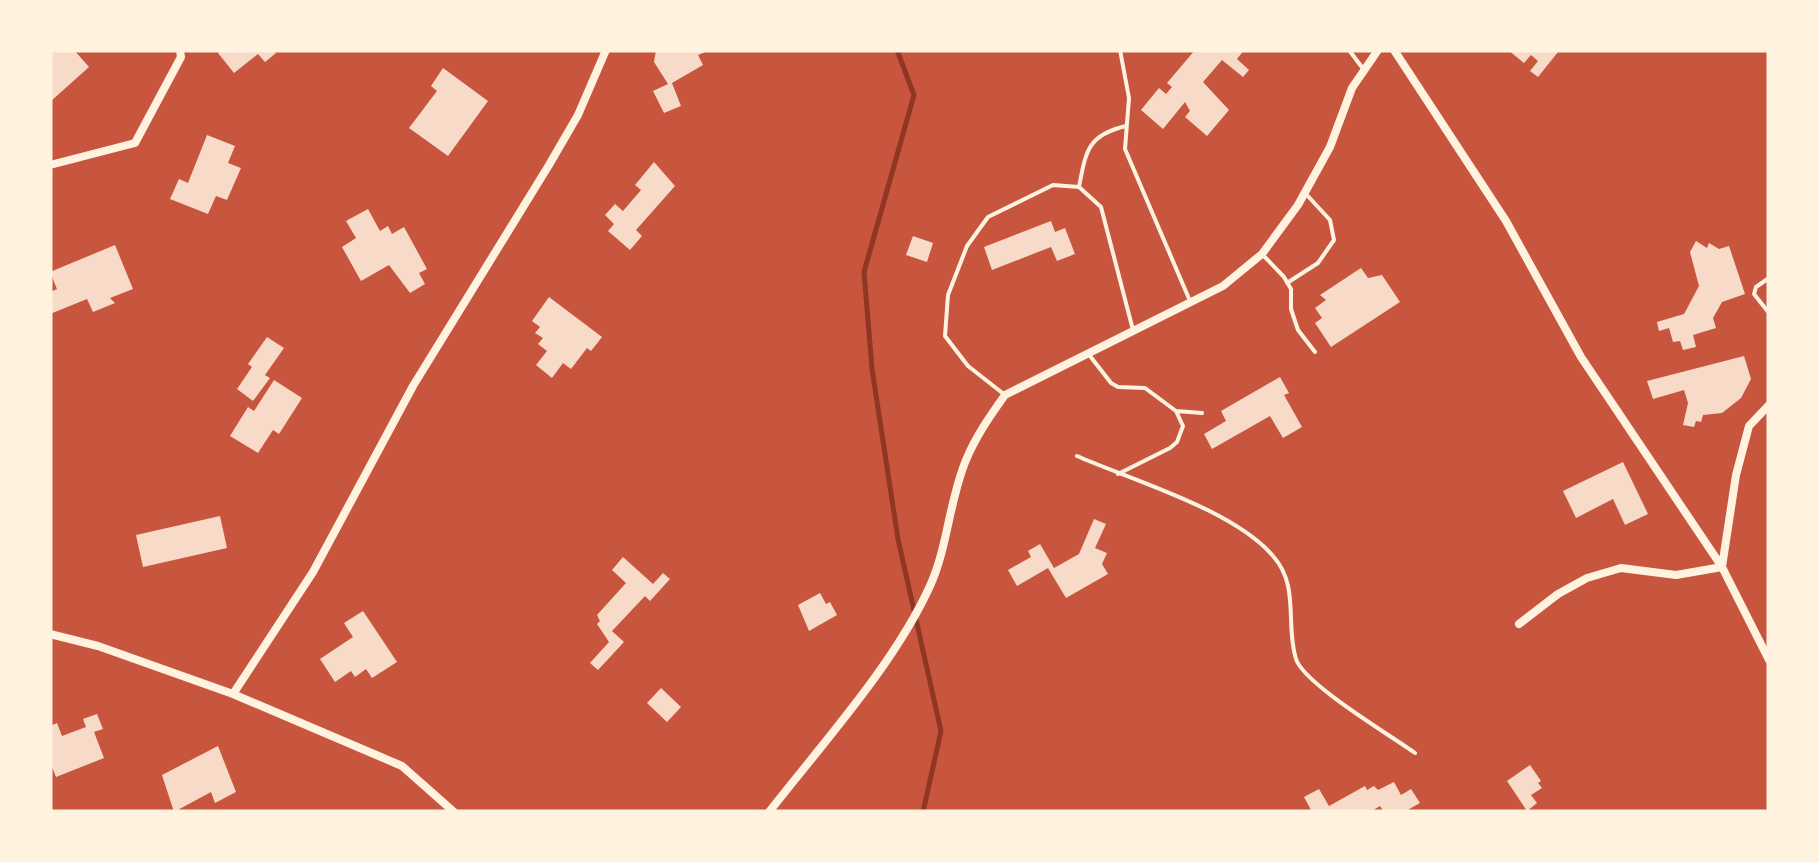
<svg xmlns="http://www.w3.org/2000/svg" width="1819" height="862" viewBox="0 0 1819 862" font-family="'Space Grotesk',sans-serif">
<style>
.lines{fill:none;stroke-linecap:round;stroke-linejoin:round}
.stream{stroke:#8f3625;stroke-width:5}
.building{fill:#f7dbc8}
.service{stroke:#fff3e0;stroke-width:4}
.minor{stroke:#fff3e0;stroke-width:8}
</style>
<rect width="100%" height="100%" fill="#c8553d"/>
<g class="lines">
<!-- stream -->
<path class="stream" d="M897,50L914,95L864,272L872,369L898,539L941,731L923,812"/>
</g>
<!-- building -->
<path class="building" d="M50,50H74L89,67L50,102Z
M222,50H274L276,53L265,62L258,54L234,73L218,53Z
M656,50H710L698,55L703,65L672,83L681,106L664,113L653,91L668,84L654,62Z
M1195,50H1244L1237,59L1249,70L1243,77L1222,60L1203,82L1229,110L1207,136L1185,117L1190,111L1185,102L1163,129L1141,110L1159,88L1166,94L1172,87L1167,83Z
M1508,50H1556L1558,52L1538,77L1530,71L1538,61L1531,55L1524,63Z
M443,68L488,101L448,156L409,128L437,91L431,86Z
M207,135L235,146L228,163L241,168L227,200L216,196L208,214L170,199L179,179L188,183Z
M654,162L675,186L636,230L642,236L630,250L608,231L614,224L605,215L615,204L623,211L641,190L635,185Z
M368,209L380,231L388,226L392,234L404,227L427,269L419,273L425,284L410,293L389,265L361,281L342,247L356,238L346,221Z
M1051,221L1055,232L1065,228L1075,254L1057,261L1051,247L992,270L984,247Z
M913,236L933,243L927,262L906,255Z
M1696,241L1707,248L1709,243L1719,249L1729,246L1745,294L1722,302L1713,318L1716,328L1693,335L1696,347L1683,350L1680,341L1673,342L1669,328L1659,331L1657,322L1684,314L1699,286L1690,252Z
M115,245L133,289L110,298L115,303L93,312L87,299L50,314V292L57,289L50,272Z
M1361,268L1368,278L1382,275L1400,302L1331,347L1315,323L1322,318L1315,308L1326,300L1320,295Z
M549,297L602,337L591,351L587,348L571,369L563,363L552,378L536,365L547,351L538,344L543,338L535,333L540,327L532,321Z
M267,337L284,348L265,375L270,378L253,401L237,389L252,367L248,364Z
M1744,356L1751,379L1741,398L1722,413L1703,415L1701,422L1696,421L1694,427L1683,425L1688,403L1684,390L1653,399L1647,381Z
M1280,377L1289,393L1284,395L1302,427L1283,438L1270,416L1212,449L1204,434L1226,421L1221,411Z
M274,380L302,398L279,434L273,430L258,453L230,436L248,407L254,411Z
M1623,462L1648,514L1625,525L1613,499L1576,518L1563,491Z
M220,516L227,548L143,567L136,535Z
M1094,519L1106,524L1095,548L1107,553L1102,564L1108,574L1066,598L1048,568L1017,586L1008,570L1031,557L1028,551L1040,544L1054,568L1079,554Z
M623,557L653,584L663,573L670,579L650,601L645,596L612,631L624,642L598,670L590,663L609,642L597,624L600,621L597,615L626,583L612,570Z
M820,593L826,604L830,602L837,615L809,631L798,605Z
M363,611L397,662L372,678L366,669L355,677L351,671L335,682L320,659L353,637L344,623Z
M661,688L681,707L667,722L647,703Z
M97,714L103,729L94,732L104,758L56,777L50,762V726L57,723L62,736L86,727L83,719Z
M218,746L236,792L215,803L211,792L174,812L162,775Z
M1530,765L1541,781L1538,783L1542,788L1531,795L1537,803L1527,811L1507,781Z
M1394,782L1401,795L1411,789L1420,803L1404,812H1384L1380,806L1370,812H1312L1304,797L1319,789L1329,806L1365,786L1367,790L1374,786L1378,790Z"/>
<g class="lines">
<!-- service -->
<path class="service" d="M1120,50L1129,98L1125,149L1190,301
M1349,50L1364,70
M1079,187C1086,150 1088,135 1126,126
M1262,254L1284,277L1291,289V309L1298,330L1315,352
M1769,278L1756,287L1754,294L1769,313
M1287,283L1318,263L1334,240L1330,220L1306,194
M1090,356L1111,383L1118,387L1145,388L1176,411L1183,426L1177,442L1170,448L1118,474
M1005,395L968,366L945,336L948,295L967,246L988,217L1053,185L1079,187L1101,207L1133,330
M1176,411L1202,413
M1077,456C1134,481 1234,510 1273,556C1300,586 1285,624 1296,659C1304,684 1390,735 1415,753"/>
<!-- minor -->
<path class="minor" d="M1394,50L1506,221L1581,357L1722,567L1769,660
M50,165L135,143L181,57L180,50
M1519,624L1558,594L1587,578L1621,568L1676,575L1722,567L1736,475L1749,426L1769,405
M50,634L98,646L233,694L402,766L454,812
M233,694L313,572L413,386L549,165L578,115L606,50
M769,812C822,744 894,665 930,586C948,546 949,501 966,460C976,436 990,416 1005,395L1223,286L1262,254L1298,205L1330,147L1352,88L1378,50"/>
</g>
<!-- border -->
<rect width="1819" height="862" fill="none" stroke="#fff3e0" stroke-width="105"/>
</svg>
